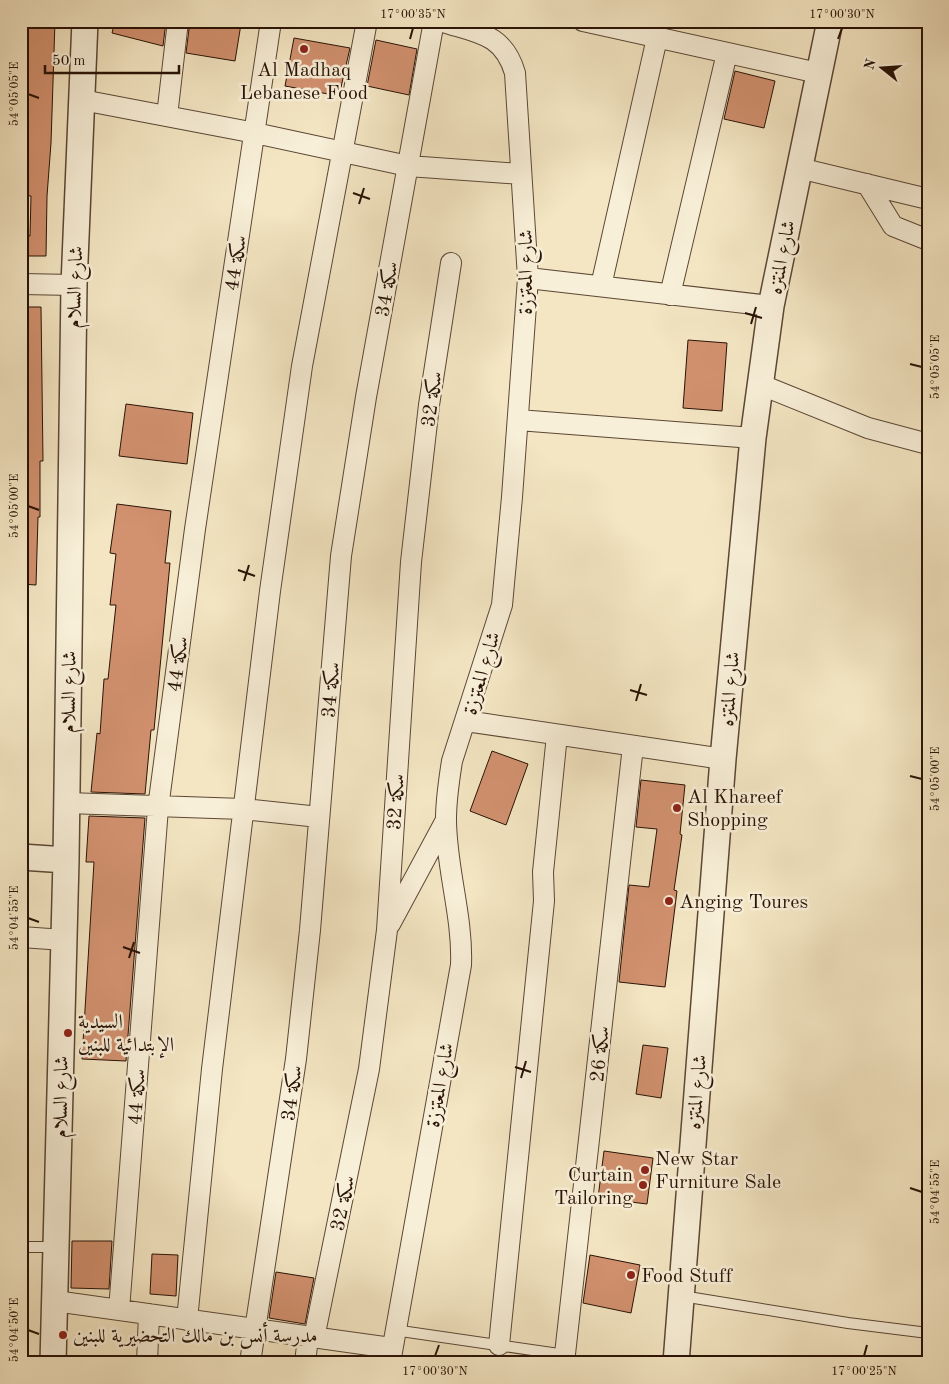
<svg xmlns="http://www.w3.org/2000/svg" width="949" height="1384" viewBox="0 0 949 1384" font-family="'Old Standard TT',Amiri,serif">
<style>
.building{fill:#d2916f;stroke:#281206}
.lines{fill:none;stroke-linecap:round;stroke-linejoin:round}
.service-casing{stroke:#5b4735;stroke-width:12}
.minor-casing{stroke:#5b4735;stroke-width:22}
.tertiary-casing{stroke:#5b4735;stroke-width:28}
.service{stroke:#f8efd8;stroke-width:10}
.minor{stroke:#f8efd8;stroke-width:20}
.tertiary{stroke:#f8efd8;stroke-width:25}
.ticks{fill:none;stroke:#281206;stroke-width:2}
.poi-dot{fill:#8f2418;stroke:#f8efd8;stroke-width:2}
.labels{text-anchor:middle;stroke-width:5;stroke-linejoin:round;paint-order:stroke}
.poi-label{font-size:20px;fill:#281206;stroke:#f8efd8;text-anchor:start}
.street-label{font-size:20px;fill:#281206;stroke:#f8efd8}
.neatline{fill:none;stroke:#281206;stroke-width:2}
.ticks-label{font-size:12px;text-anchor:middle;fill:#281206}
</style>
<rect width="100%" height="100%" fill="#f4e6c3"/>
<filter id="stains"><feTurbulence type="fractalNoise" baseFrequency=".004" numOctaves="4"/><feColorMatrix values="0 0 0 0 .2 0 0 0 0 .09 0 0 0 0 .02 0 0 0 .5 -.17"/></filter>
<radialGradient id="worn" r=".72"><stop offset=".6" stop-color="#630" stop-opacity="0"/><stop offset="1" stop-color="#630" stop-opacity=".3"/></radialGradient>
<!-- building -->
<path class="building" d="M21,21H55L51,143L47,196L46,256H21V236H30L31,196L21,195Z
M115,21H166L163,46L112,33Z
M190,21H224L241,24L235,61L186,53Z
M294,38L350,48L339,96L285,86Z
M376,40L417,49L409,95L367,86Z
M735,71L775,81L764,128L724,119Z
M21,307H41L43,461H40V517H38L36,585L21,584Z
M688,340L727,343L722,411L683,408Z
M126,404L193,413L187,464L119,456Z
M117,504L171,511L165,563H170L154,730H151L145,794L91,792L97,733L100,734L104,679H108L116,605H110L116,554L110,553Z
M492,751L528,764L506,825L470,811Z
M641,780L685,785L680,834L682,835L674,890L677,891L665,987L619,982L629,885L649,887L657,829L636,827Z
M89,816L145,818L126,1061L82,1059L94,862H86Z
M643,1045L668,1048L661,1098L636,1094Z
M604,1151L653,1158L647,1204L598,1198Z
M72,1241H112L109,1289L71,1288Z
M152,1254L178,1255L176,1296L150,1294Z
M590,1255L640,1265L631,1313L583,1303Z
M276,1272L314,1278L305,1324L269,1318Z"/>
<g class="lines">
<!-- service casing -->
<g class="service-casing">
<path id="service" d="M21,1247H55
M682,1296L848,1323L928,1333
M394,1330L566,1355"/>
</g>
<!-- minor casing -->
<g class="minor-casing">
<path id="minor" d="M583,21L818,73
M82,100L255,133L408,166L521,174
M167,116L178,21
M799,168L928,199
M867,184L893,226L928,240
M528,278L771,306
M21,284L74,285
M601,286L657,38
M670,295L727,53
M759,384L868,428L928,444
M518,420L753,438
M466,721L723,759
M67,803L243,809L319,817
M390,924L446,820
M21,937L64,940
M55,1301L391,1348
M119,1310L158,808L195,529L271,21
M187,1320L212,1069L270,591L302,366L367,21
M314,1338L369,1069L387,930L411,562L429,405L451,263
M499,1345L544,901L543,872L557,735
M147,1363L149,1314
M250,1363L296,1059L310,930L341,556L366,397L434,21
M305,1363L308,1337
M390,1363L461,965C463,916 446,868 446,819C446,799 449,780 452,761L502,605L512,497L528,278L515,73C503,32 476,33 440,21
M564,1363L633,746"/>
</g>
<!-- tertiary casing -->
<g class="tertiary-casing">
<path id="tertiary" d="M21,857L66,860
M53,1363L66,860L74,285L85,21
M676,1363L723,759L753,438L771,306L830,21"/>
</g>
<!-- service -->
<use href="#service" class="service"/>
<!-- minor -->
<use href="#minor" class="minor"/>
<!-- tertiary -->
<use href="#tertiary" class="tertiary"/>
</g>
<!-- ticks -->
<path class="ticks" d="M410,39L413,28M838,39L842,28M28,94L39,98M353,193L370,199M359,204L364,188M745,313L762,318M751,324L756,307M910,364L922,367M28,506L39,510M238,570L255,576M244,581L249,565M630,690L647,695M636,701L641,684M910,776L922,779M28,918L39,922M123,947L140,953M129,958L134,942M515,1067L531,1072M521,1078L526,1061M910,1188L922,1192M28,1330L39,1334M435,1356L439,1345M864,1356L867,1345"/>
<!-- markers -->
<g class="poi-dot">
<circle cx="304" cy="49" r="5"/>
<circle cx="677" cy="808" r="5"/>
<circle cx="669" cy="901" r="5"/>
<circle cx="68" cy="1033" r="5"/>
<circle cx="645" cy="1170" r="5"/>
<circle cx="643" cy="1185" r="5"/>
<circle cx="631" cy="1275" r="5"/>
<circle cx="63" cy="1335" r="5"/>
</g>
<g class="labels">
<!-- poi labels -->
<g class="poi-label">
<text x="304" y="76" text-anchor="middle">Al Madhaq<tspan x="304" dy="23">Lebanese Food</tspan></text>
<text x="687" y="803">Al Khareef<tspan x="687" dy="23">Shopping</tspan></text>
<text x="679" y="908">Anging Toures</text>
<text x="78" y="1028">السيدية<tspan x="78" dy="23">الإبتدائية للبنين</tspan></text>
<text x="655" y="1165">New Star<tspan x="655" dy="23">Furniture Sale</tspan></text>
<text x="633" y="1181" text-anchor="end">Curtain<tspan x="633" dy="23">Tailoring</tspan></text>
<text x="641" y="1282">Food Stuff</text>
<text x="73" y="1342">مدرسة أنس بن مالك التحضيرية للبنين</text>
</g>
<!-- street labels -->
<g class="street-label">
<text transform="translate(781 257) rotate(-79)" y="7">شارع المنتزه</text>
<text transform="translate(235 263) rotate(-81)" y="7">سكة 44</text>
<text transform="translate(525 272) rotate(-90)" y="7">شارع المعتززة</text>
<text transform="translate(74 287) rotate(-88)" y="7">شارع السلام</text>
<text transform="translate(386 289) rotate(-80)" y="7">سكة 34</text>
<text transform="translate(431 399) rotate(-82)" y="7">سكة 32</text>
<text transform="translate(177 664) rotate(-82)" y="7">سكة 44</text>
<text transform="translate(481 673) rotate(-73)" y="7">شارع المعتززة</text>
<text transform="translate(729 689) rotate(-85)" y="7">شارع المنتزه</text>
<text transform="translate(330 690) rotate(-85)" y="7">سكة 34</text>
<text transform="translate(68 692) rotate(-89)" y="7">شارع السلام</text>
<text transform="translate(395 802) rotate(-86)" y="7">سكة 32</text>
<text transform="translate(599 1054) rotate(-84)" y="7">سكة 26</text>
<text transform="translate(439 1085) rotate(-80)" y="7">شارع المعتززة</text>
<text transform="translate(696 1092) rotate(-85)" y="7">شارع المنتزه</text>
<text transform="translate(291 1093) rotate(-82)" y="7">سكة 34</text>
<text transform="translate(60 1097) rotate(-89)" y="7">شارع السلام</text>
<text transform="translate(136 1097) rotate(-86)" y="7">سكة 44</text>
<text transform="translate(342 1203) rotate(-78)" y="7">سكة 32</text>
</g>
</g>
<!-- margin -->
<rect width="949" height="1384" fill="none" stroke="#f4e6c3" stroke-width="55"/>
<!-- north arrow -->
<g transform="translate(882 68) rotate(287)" stroke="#f8efd8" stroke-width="4" paint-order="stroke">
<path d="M0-4L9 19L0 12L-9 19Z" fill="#281206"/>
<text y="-8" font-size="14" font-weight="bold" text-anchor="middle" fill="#281206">N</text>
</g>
<!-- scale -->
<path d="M45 65v8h134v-8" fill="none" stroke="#281206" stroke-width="2.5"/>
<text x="52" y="65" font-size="15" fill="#281206" stroke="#f8efd8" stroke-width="4" paint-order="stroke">50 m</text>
<rect x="28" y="28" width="894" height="1328" class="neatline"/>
<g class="ticks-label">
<text x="413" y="18">17°00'35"N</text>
<text x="842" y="18">17°00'30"N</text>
<text transform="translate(14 94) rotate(-90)" y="4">54°05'05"E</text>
<text transform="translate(935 367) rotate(-90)" y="4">54°05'05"E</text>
<text transform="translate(14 506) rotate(-90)" y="4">54°05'00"E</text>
<text transform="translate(935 779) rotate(-90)" y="4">54°05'00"E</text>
<text transform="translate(14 918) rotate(-90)" y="4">54°04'55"E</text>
<text transform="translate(935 1192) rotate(-90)" y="4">54°04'55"E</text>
<text transform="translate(14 1330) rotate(-90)" y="4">54°04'50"E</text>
<text x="435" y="1375">17°00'30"N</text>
<text x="864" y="1375">17°00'25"N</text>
</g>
<rect width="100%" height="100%" filter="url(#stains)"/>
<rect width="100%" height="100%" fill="url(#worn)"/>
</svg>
